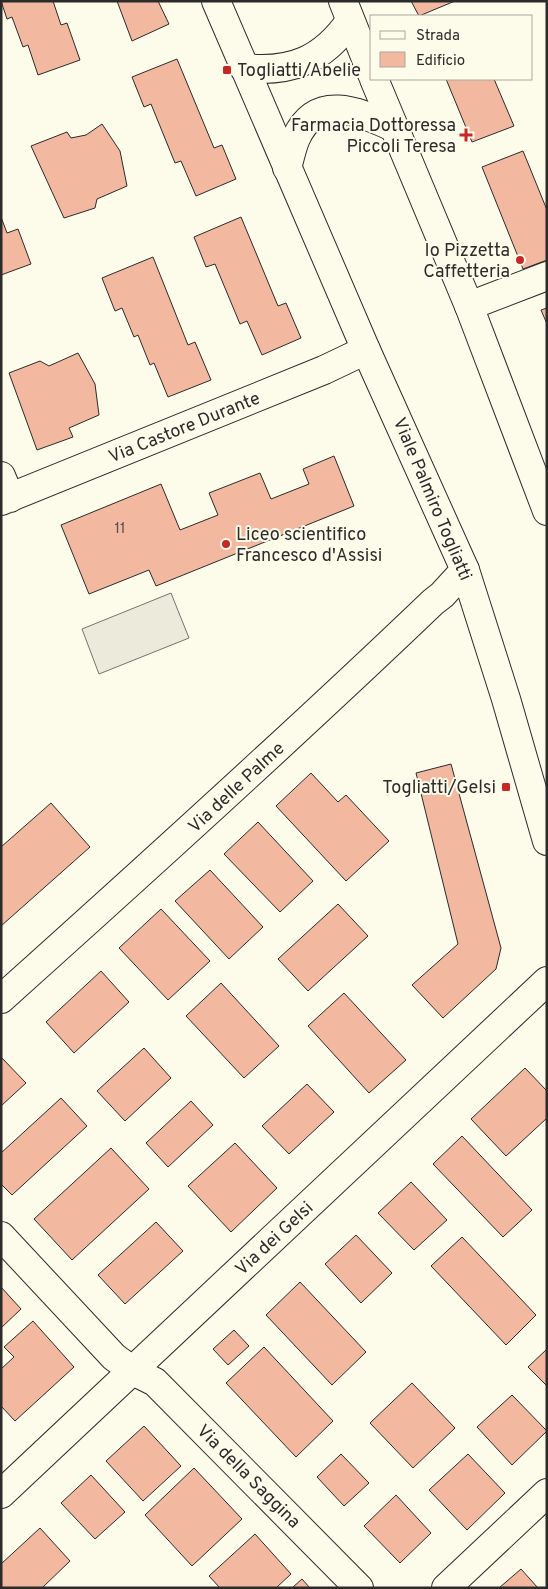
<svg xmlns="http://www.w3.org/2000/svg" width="548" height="1589" viewBox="0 0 548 1589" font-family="Overpass,sans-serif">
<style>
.garden{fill:#ecebdb;stroke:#74746e}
.building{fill:#f2b8a0;stroke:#2b2b2b}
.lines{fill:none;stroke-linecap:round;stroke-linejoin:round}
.minor-casing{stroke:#2b2b2b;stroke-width:30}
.major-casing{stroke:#2b2b2b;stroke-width:30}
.minor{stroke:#fdfbea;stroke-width:28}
.major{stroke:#fdfbea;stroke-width:28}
.poi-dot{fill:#c62828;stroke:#fdfbea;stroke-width:2}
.labels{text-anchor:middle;stroke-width:4;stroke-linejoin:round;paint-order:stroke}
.number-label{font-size:15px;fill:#5d4e48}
.poi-label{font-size:18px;fill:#2b2b2b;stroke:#fdfbea;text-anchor:end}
.street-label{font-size:18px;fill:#2b2b2b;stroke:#fdfbea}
</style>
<rect width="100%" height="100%" fill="#fdfbea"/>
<!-- garden -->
<path class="garden" d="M171,593L189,638L99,674L82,629Z"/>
<!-- building -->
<path class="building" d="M1,1H53L61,25L67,23L80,60L38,75L28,45L23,47L12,17L7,19Z
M117,1H158L169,24L132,41Z
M411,1H455L419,16Z
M177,59L214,148L222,145L236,179L196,196L181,161L175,163L151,104L144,107L132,77Z
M446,79H494L514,126L472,142Z
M102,124L120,151L127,186L97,199L95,208L64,218L31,146L67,132L71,138L86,135Z
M523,151L547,210V260L523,269L482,167Z
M1,217L7,233L18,229L31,264L1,275Z
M241,217L278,306L286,303L301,338L262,355L247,321L240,324L215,264L206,267L194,237Z
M153,257L188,345L195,342L211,380L168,397L154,363L150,365L138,335L134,337L122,308L115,311L102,278Z
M547,308V324L541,310Z
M78,353L95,384L99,415L69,428L73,437L37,450L9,373L40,361L49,366Z
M334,456L354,506L156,586L149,570L89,594L61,525L161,484L180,530L218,515L209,493L260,473L271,499L309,484L303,469Z
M451,764L501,948L496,969L443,1018L412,985L458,944L416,773Z
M311,773L338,802L346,795L389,841L346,881L276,806Z
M51,803L90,847L1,926V847Z
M258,822L313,881L280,912L224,854Z
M210,870L263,927L229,959L175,901Z
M338,904L368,936L308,991L278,959Z
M161,909L210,961L168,1000L119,948Z
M101,971L129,1002L74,1053L46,1022Z
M221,983L279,1046L244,1078L186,1016Z
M344,993L406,1060L369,1093L308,1026Z
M144,1048L171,1078L125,1121L97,1091Z
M1,1057L26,1083L1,1106Z
M525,1068L547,1091V1118L506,1156L471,1119Z
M307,1084L334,1112L289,1154L262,1126Z
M61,1098L87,1126L12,1195L1,1184V1153Z
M191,1101L213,1125L168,1167L146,1143Z
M462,1136L532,1210L503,1237L433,1164Z
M235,1143L277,1188L231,1232L188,1186Z
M111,1148L149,1189L72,1260L34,1219Z
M411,1182L447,1220L414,1250L378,1213Z
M156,1222L183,1251L125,1304L98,1275Z
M356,1235L392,1273L361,1303L325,1264Z
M462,1237L536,1315L506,1345L431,1266Z
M300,1282L366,1352L332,1385L266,1315Z
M1,1287L21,1309L1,1328Z
M33,1321L74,1367L15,1421L1,1406V1369L14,1357L4,1347Z
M234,1330L249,1346L228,1365L213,1349Z
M264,1347L333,1421L296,1457L226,1383Z
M547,1349V1386L528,1367Z
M412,1383L455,1428L413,1468L370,1423Z
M512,1395L547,1431L512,1465L477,1427Z
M144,1426L181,1466L143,1501L106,1461Z
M341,1454L369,1483L344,1506L317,1477Z
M468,1454L505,1493L467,1530L429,1490Z
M194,1468L242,1519L192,1566L145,1515Z
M91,1475L125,1512L95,1539L61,1503Z
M396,1495L431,1533L400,1563L364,1526Z
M40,1528L70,1561L42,1588H1V1564Z
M255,1534L291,1574L276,1588H220L209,1576Z
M521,1569L538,1588H499Z
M302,1579L310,1588H292Z"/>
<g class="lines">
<!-- minor casing -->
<g class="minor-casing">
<path id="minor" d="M244,68C291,73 323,60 350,21
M287,168C290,158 292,147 296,138C317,92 359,112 393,127
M469,306L547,276
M1,476L10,498
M1,501L324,370L366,350
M1,999C147,868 292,737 433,602L442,595L465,570
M1,1236L114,1357L133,1371L155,1382L359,1588
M1,1494L547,981
M446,1588L547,1493"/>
</g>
<!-- major casing -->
<g class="major-casing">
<path id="major" d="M216,1L366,350L465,570L506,699L547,841
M343,1L372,74
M374,79L469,306L547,511"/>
</g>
<!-- minor -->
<use href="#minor" class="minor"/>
<!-- major -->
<use href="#major" class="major"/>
</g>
<!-- markers -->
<g class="poi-dot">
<rect x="222" y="65" width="10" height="10" rx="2.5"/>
<path d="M463.5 127.5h5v5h5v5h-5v5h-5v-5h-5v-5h5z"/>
<circle cx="520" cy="260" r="5"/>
<circle cx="226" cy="544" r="5"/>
<rect x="501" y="782" width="10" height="10" rx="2.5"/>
</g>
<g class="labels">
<!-- number labels -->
<g class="number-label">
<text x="120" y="533">11</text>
</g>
<!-- poi labels -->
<g class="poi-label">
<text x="237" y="76" text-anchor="start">Togliatti/Abelie</text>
<text x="456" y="131">Farmacia Dottoressa<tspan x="456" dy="21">Piccoli Teresa</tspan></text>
<text x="510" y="256">Io Pizzetta<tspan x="510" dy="21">Caffetteria</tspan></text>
<text x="236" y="540" text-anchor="start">Liceo scientifico<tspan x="236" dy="21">Francesco d'Assisi</tspan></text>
<text x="496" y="793">Togliatti/Gelsi</text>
</g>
<!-- street labels -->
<g class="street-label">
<text transform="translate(184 427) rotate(-22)" y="6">Via Castore Durante</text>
<text transform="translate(433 499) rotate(67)" y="6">Viale Palmiro Togliatti</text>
<text transform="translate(236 787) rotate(-43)" y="6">Via delle Palme</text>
<text transform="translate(274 1238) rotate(-43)" y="6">Via dei Gelsi</text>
<text transform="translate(249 1476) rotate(45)" y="6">Via della Saggina</text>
</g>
</g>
<!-- border -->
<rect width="548" height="1589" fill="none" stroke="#2b2b2b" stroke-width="5"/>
<!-- legend -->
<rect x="370" y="15" width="162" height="65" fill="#fdfbea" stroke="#a9a89e"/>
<rect x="380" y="31" width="25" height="8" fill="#fdfbea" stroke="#a9a89e"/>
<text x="416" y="40" font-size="15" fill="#2b2b2b">Strada</text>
<rect x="380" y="52" width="25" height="15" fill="#f2b8a0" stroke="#a9a89e"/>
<text x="416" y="65" font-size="15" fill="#2b2b2b">Edificio</text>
</svg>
